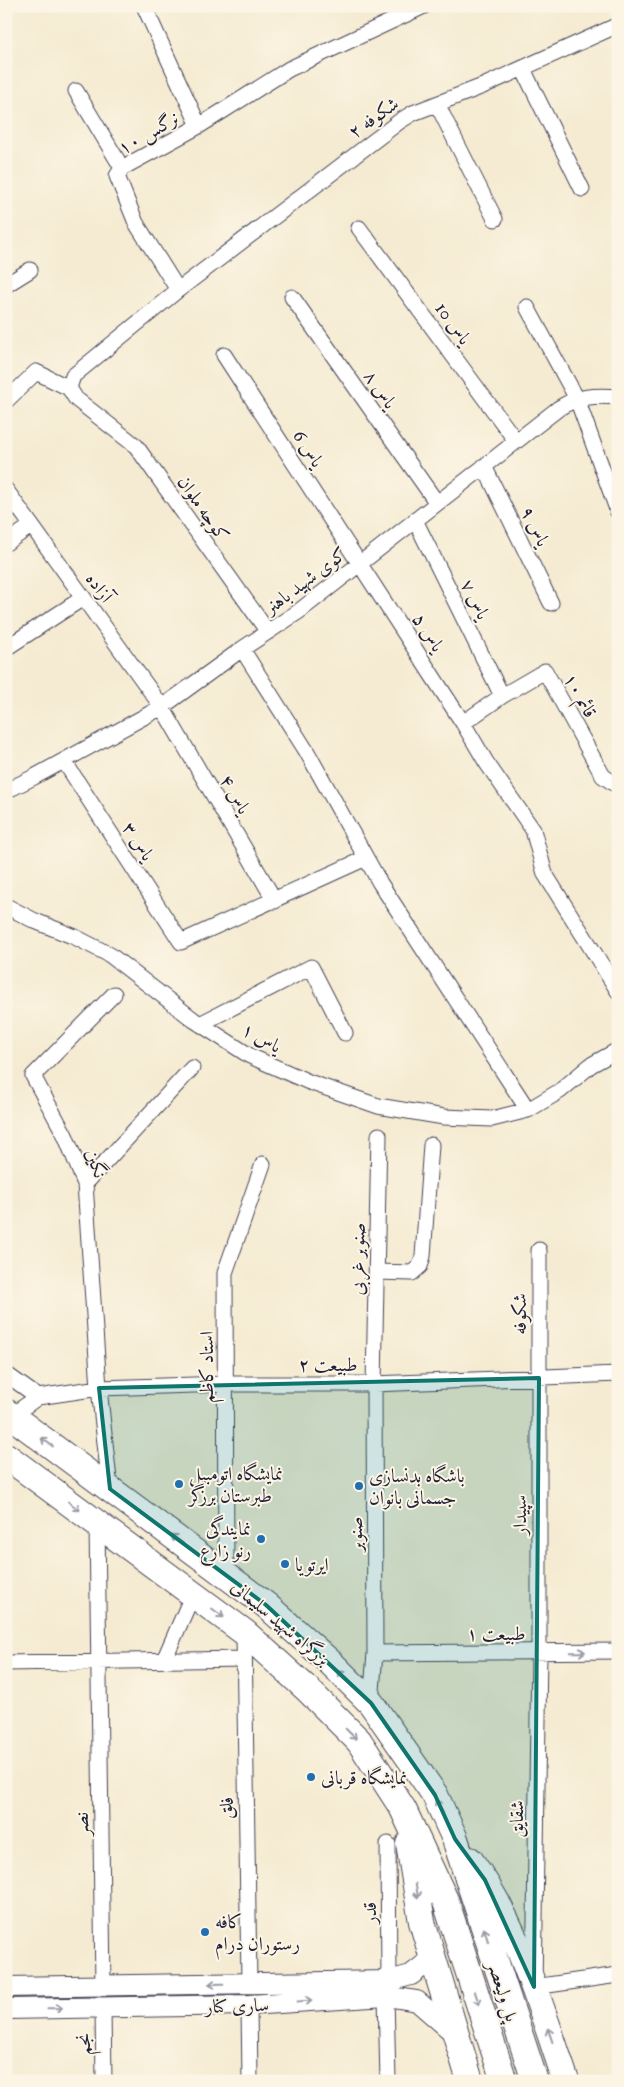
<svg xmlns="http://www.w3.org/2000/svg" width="624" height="2087" viewBox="0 0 624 2087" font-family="'IM FELL Double Pica',Amiri,serif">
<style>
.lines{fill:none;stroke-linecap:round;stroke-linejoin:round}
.street-casing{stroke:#424052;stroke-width:17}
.secondary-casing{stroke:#424052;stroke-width:22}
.highway-casing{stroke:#424052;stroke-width:28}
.street{stroke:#fff;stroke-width:15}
.secondary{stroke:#fff;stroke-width:20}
.highway{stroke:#fff;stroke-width:26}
.oneway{stroke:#9c9ca7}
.marked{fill:#0f766e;fill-opacity:0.2;stroke:#0f766e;stroke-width:4;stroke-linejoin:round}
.poi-dot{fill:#1f6fb2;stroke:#fcf5e5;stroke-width:2}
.labels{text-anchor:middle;stroke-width:4;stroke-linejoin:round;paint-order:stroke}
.street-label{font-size:19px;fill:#22223b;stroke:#fcf5e5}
.poi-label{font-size:19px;fill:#22223b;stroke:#fcf5e5;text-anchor:start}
</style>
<rect width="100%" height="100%" fill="#fcf5e5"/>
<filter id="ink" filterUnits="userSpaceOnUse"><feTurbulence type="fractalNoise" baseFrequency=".02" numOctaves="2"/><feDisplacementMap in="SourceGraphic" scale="10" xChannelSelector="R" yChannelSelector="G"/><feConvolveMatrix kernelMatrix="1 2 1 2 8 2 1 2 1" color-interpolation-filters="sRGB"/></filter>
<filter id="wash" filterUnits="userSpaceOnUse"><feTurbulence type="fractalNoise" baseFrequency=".0096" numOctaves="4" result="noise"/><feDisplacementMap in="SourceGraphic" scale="20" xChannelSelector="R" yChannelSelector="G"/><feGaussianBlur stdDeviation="1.12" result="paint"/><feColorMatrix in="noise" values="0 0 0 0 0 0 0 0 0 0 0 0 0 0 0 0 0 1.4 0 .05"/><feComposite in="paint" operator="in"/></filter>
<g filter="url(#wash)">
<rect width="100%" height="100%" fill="#f5ebd2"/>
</g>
<g filter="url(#ink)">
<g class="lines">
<!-- street casing -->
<g class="street-casing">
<path id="street" d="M144,6L199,126L122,168L117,176L136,223L178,290
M523,69L582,189
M76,91L122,168
M437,104L495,219
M199,126L289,69L424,6
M359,228L516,441
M6,285L30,270
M292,297L437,503
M527,307L577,399L618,512
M224,355L463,723
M6,401L36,372L69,388
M484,466L551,603
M6,490L162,707L275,901
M415,520L502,696
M6,543L31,526
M268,632L136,446L76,399L69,388L73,376L178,290L400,121L413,113L483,86L618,25
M6,648L83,598
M242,649L307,752L380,883L528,1110
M64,761L181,942L366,858
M618,786L603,776L545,671L502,696L463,723L486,762L533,830L545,874L618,991
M6,791L34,777L162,707L242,649L298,612L559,408C578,396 595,395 618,397
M6,906L35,921L75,937L110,955L194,1020L250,1056L309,1082L378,1106L444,1117L492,1119L528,1110L560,1091L591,1065L618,1050
M200,1024L311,967L345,1033
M85,1184L192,1068
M539,1250V1652L534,1987L618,1975
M377,1272L412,1273L420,1266L423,1256L431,1145
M6,1374L38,1397
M11,1416L38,1397L99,1388L226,1384H374L618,1374
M110,1489L99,1388L85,1184L65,1135L33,1076L114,994
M97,1523L103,1986
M226,1576L225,1273L263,1164
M244,1632L249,1983
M375,1653L618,1651
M164,1660L193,1594
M6,1663L244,1659
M371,1703L375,1653L374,1384L379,1135
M388,1844L389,1981
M386,1996L388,2081
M249,2005L250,2081
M103,2008L104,2081"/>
</g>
<!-- secondary casing -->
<g class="secondary-casing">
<path id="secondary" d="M6,1987L389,1981L411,1975L433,1958
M6,2009L249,2005L386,1996L417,2001L455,2034"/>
</g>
<!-- highway casing -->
<g class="highway-casing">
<path id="highway" d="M6,1412L266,1605L332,1664L371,1703L435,1795L455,1839L535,2081
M6,1456L244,1632L307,1689L359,1741L403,1809L446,1902L504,2081
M409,1844L422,1922L470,2081
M470,1860C518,1925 540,2006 566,2081"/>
</g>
<!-- street -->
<use href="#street" class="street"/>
<!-- secondary -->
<use href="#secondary" class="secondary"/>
<!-- highway -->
<use href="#highway" class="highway"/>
</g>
<!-- one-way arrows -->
<defs><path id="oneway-shaft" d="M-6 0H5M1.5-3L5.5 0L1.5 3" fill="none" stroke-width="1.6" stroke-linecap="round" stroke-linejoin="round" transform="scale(1.25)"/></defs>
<g class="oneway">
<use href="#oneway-shaft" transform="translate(47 1442) rotate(-143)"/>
<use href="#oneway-shaft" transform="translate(74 1506) rotate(37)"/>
<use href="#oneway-shaft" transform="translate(177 1539) rotate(-143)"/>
<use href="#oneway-shaft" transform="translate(218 1613) rotate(37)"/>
<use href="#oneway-shaft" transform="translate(578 1652) rotate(-1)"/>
<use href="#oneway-shaft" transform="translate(343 1676) rotate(-135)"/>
<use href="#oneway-shaft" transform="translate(351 1734) rotate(45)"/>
<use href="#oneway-shaft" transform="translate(439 1806) rotate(-115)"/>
<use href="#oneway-shaft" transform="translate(417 1891) rotate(80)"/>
<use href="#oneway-shaft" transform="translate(486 1935) rotate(-108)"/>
<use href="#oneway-shaft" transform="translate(216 1984) rotate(179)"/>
<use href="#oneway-shaft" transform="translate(477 1998) rotate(72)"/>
<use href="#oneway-shaft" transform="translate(305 2001) rotate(-4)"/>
<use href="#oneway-shaft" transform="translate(55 2008) rotate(-1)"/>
<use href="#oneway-shaft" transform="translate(550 2035) rotate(-109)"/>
</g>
</g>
<!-- marked area -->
<path class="marked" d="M539,1378L534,1987L485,1880L455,1839L435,1795L371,1703L266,1605L110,1489L99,1388Z"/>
<!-- markers -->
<g class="poi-dot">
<circle cx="179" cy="1484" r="5"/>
<circle cx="359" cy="1486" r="5"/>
<circle cx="261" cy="1539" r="5"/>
<circle cx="285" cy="1564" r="5"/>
<circle cx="311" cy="1777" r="5"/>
<circle cx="205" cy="1932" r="5"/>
</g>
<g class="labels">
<!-- street labels -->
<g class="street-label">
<text transform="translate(373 117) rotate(-35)" y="7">شکوفه ۲</text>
<text transform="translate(148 132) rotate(-30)" y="7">نرگس ۱۰</text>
<text transform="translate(454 323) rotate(54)" y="7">یاس 10</text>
<text transform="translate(381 389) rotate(55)" y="7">یاس ۸</text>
<text transform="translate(309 448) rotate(57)" y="7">یاس 6</text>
<text transform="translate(204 508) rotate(55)" y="7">کوچه ملوان</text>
<text transform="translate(536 526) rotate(64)" y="7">یاس ۹</text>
<text transform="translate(305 580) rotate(-37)" y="7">کوی شهید باهنر</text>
<text transform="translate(100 587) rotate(54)" y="7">آزاده</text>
<text transform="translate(476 599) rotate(64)" y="7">یاس ۷</text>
<text transform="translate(429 632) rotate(57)" y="7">یاس ۵</text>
<text transform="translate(581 695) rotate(61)" y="7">قائم ۱۰</text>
<text transform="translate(236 794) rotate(60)" y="7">یاس ۴</text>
<text transform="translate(139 841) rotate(57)" y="7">یاس ۳</text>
<text transform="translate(262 1037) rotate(29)" y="7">یاس ۱</text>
<text transform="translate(97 1163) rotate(71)" y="7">نگین</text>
<text transform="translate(357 1259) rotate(-89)" y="7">صنوبر غربی</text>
<text transform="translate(519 1314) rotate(-90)" y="7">شکوفه</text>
<text x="328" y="1371">طبیعت ۲</text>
<text transform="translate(206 1367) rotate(-90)" y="7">استاد کاظم</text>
<text transform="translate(519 1515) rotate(-90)" y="7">سپیدار</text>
<text transform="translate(355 1534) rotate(-90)" y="7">صنوبر</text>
<text transform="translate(281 1622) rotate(40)" y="7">بزرگراه شهید سلیمانی</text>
<text x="496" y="1640">طبیعت ۱</text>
<text transform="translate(226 1808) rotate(-91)" y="7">فلق</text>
<text transform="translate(516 1819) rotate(-89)" y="7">شقایق</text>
<text transform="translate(81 1824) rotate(-91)" y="7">نصر</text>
<text transform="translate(369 1913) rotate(-90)" y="7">قدر</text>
<text transform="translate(504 1991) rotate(72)" y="7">پل ولیعصر</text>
<text transform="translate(237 2005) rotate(-2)" y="7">ساری کنار</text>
<text transform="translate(83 2044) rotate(-91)" y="7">نجم</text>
</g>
<!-- poi labels -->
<g class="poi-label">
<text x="189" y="1480">نمایشگاه اتومبیل<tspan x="189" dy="22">طبرستان برزگر</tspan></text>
<text x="369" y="1482">باشگاه بدنسازی<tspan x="369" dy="22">جسمانی بانوان</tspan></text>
<text x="251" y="1535" text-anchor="end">نمایندگی<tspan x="251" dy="22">رنو زارع</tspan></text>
<text x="295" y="1571">ایرتویا</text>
<text x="321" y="1784">نمایشگاه قربانی</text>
<text x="215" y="1928">کافه<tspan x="215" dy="22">رستوران درام</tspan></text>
</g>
</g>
<!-- margin -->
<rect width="624" height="2087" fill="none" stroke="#fcf5e5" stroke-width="25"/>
</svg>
